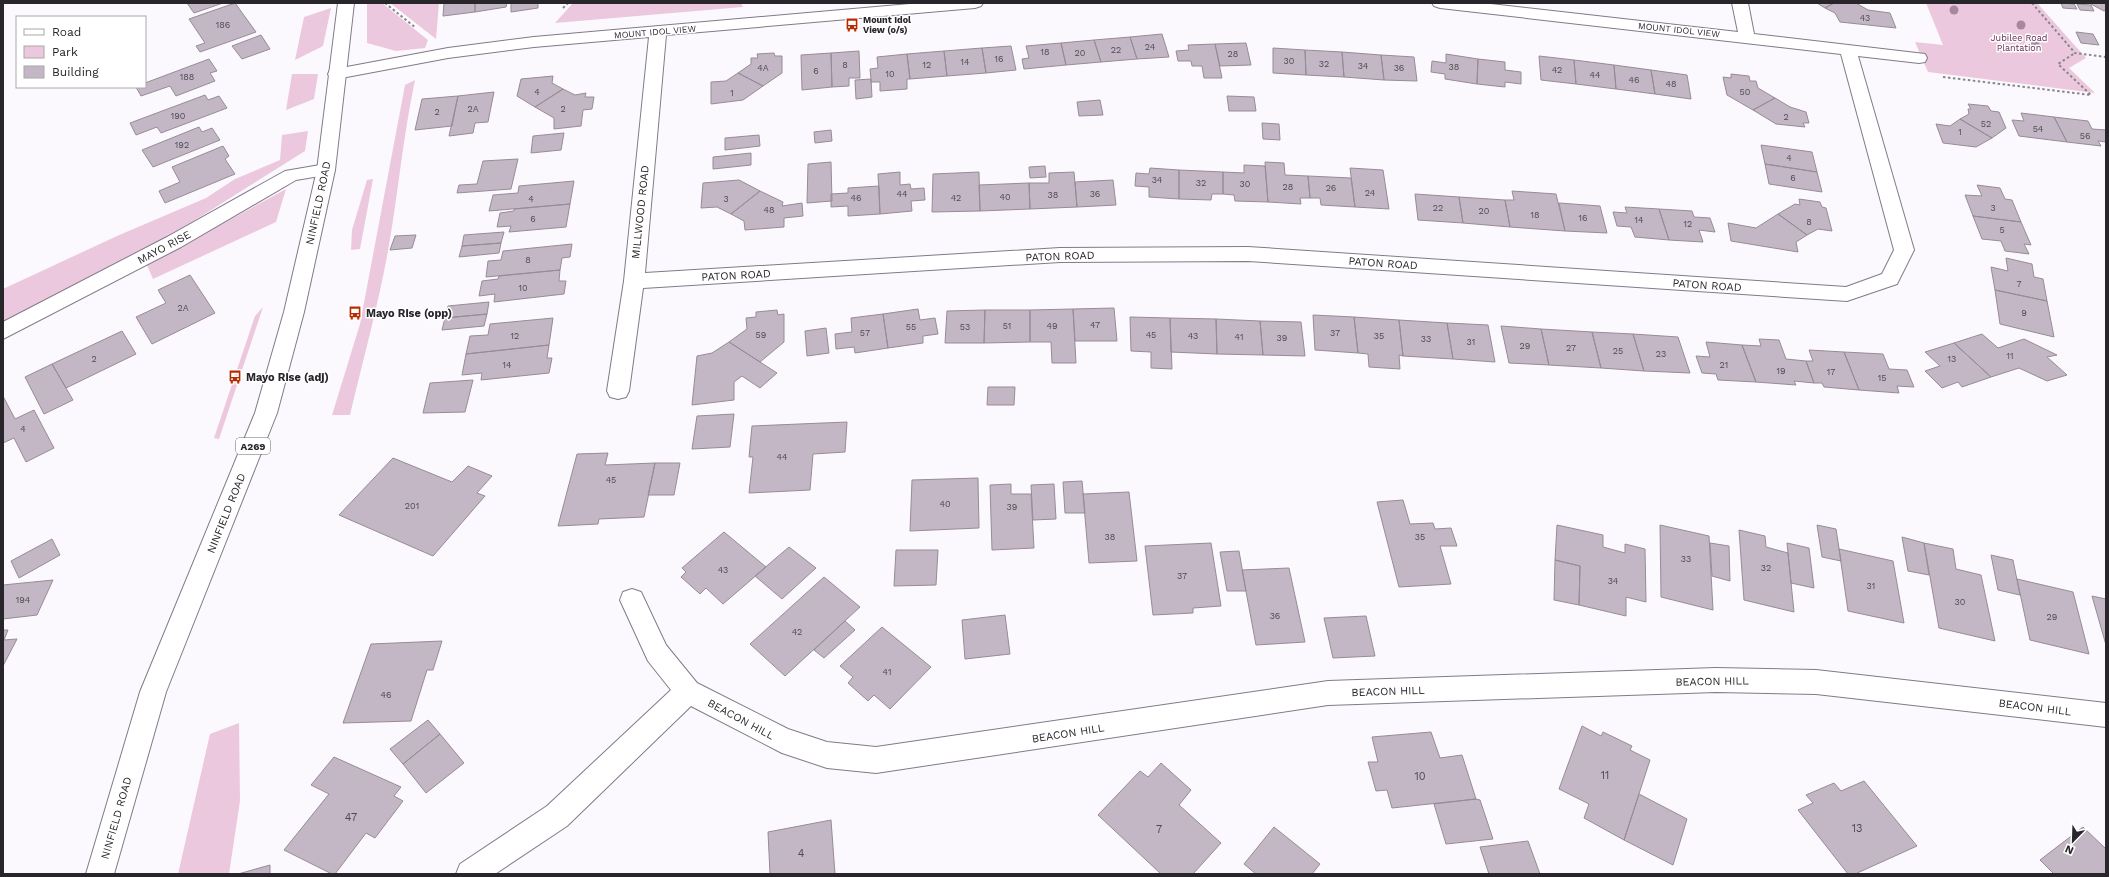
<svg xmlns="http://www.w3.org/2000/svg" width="2109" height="877" viewBox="0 0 2109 877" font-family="'Work Sans',sans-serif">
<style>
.green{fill:#ecc8de}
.building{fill:#c3b7c5;stroke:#978b98}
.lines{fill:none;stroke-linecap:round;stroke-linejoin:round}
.minor-casing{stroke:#817a89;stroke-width:2}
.major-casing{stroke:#817a89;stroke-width:2}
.path{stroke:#89868b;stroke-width:2;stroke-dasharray:2.5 2.5;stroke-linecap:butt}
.minor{fill:#fff;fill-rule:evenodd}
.major{fill:#fff;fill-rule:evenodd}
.tree{fill:#a7899f}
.labels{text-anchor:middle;stroke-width:3;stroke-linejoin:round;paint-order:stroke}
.number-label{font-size:9px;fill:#4f4a52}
.far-poi-label{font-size:9px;font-weight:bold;fill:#28252b;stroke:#fff;text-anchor:start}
.far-street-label{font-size:9px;fill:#28252b;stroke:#fff}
.far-park-label{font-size:9px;fill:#632e52;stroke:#fff}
.shield{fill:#fff;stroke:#68666b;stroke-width:1}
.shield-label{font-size:10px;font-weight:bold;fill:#28252b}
.street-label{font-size:11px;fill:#28252b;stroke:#fff}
.poi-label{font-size:11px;font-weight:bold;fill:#28252b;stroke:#fff;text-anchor:start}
.near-number-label{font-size:11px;fill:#4f4a52}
</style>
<rect width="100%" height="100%" fill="#fbf9fd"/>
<!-- green -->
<path class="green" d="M367,3H382L428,40L425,48L396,51L367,43Z
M390,3H439L436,39Z
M573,3H741L743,7L555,23Z
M1926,3H2037L2086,58L2069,68L2095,93L1928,72L1915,42L1943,45Z
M331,8L323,46L295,60L304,17Z
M292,74H318L314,99L286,110Z
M415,80C403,137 398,194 388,251C378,306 363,360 350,415H332L360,324L405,85Z
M308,131L305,151L170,236L3,322V289L117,236L206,198L235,179L280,160L282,135Z
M373,179L360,249L351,250L352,230L367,180Z
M286,189L276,222L153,279L147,265Z
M263,307L219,439L214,438L255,316Z
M239,723L240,801L229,874H178L210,734Z"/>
<!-- building -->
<path class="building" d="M187,3H223L194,13Z
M235,3L256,32L200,52L196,46L205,43L189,19Z
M444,3H475V12L443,16Z
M475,3H507L506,7L475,12Z
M511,3H538V8L511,12Z
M1817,3H1834L1825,8Z
M1834,3H1856L1868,10L1890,13L1896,28L1840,22L1835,13L1825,8Z
M2061,3L2074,4L2077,9L2063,8Z
M2089,3H2103L2106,4V10L2104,11Z
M2077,4L2091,5L2094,11L2080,10Z
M2076,32L2093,34L2099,45L2081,43Z
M1162,34L1169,57L1137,59L1130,37Z
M261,35L270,49L242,59L232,46Z
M1130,37L1137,59L1101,62L1094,40Z
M1094,40L1101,62L1066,65L1061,43Z
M1061,43L1066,65L1024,69L1022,59L1029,58L1026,46Z
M1246,43L1251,65L1220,66L1215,44Z
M1215,44L1222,78H1204L1202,66H1192L1191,61H1178L1176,51L1189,50L1188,45Z
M1011,46L1016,70L986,73L982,48Z
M982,48L986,73L947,76L944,51Z
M1273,48L1305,50L1306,75L1273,73Z
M1305,50L1342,52L1344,77L1306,75Z
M859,51L860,78H849V86L832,87L831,53Z
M944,51L947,76L910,79L907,54Z
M1342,52L1381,55L1384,80L1344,77Z
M774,53L775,56H782V73L763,86L738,73L751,64V58H758L757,54Z
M831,53L832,87L802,90L801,55Z
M907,54L910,79H907V89L880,91V82H871V79L870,69L878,68L877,57Z
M1446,54L1478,59L1477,84L1445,79V74L1431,72L1432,61L1446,63Z
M1381,55L1414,57L1417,81L1384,80Z
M1539,56L1574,60L1576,84L1541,80Z
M209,59L217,71L210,73L215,81L176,96L170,86L141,96L136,87H145V83Z
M1478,59L1505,62V70L1521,72V84L1505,82V87L1477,84Z
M1574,60L1614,65L1616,89L1576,84Z
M1614,65L1651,70L1655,94L1616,89Z
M1651,70L1687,75L1691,99L1655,94Z
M738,73L763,86L743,100L711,104V82L726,81Z
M1731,74L1749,76L1750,81H1756L1758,88L1775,98L1753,110L1727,95L1723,77L1731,78Z
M553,76L552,83L563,89L535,107L517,96L521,79Z
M871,79L872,97L856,99L855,80Z
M563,89L575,95L586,93L585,97H594L592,109L583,110L581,126L554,129V118L535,107Z
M494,92L488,122L475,123L473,133L449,136L458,96Z
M205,95L208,100L219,96L227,108L161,133L157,127L136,135L130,123Z
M458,96L452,126L415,130L422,99Z
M1227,96L1254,97L1256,111H1229Z
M1775,98L1790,107L1806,112L1809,123H1803L1805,127L1776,124L1753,110Z
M1100,100L1103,115L1079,116L1077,102Z
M1968,104L1988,106L1991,111L1999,112L2006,128L1992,138L1960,119L1969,114L1968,109H1971Z
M2021,113L2054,117L2067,142L2019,136L2012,120L2024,121Z
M2054,117L2088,121L2092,129L2106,130V142L2098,141L2101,146L2067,142Z
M1960,119L1992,138L1976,147L1943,143L1936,124L1950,126Z
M1262,123L1279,124L1280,140L1263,139Z
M199,127L202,132L212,128L220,140L153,167L142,150Z
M831,130L832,141L815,143L814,132Z
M564,133L561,150L531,153L533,136Z
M759,135L760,146L725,150V138Z
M1761,145L1812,152L1817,172L1765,164Z
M223,146L229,156L225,159L235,174L165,203L159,191L180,182L172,167Z
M751,153V165L713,169V157Z
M518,159L511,189L457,193L459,185L477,184L483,161Z
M831,162L832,201L807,203L808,164Z
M1265,162L1284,163L1285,175L1308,176L1310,198H1300L1301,204L1268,202Z
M1765,164L1817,172L1822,192L1769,184Z
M1244,165L1265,166L1268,202L1235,201L1234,195L1223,194V172L1244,173Z
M1045,166L1046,177L1030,178L1029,167Z
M1150,168L1179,170V199L1149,197V187L1135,186L1136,173L1149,174Z
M1350,168L1383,170L1389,209L1355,207Z
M1179,170L1223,172V194H1212L1211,200L1179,199Z
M900,172V185L910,184L911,189L924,188L925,200L911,201L912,211L880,214L878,174Z
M979,172L980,211L932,212L933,174Z
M1074,172L1077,207L1030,209L1029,183H1049V173Z
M1308,176L1351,178L1355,207L1321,205L1320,198H1310Z
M739,180L760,191L731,214L717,207L701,208L703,183Z
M1113,180L1116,205L1077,207L1075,182Z
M574,181L570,204L489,211L493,195L518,193L519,186Z
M1029,183L1030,209L980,211L979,185Z
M1977,185L2000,188L2005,199L2012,200L2021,222L1973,216L1965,195L1982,196Z
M879,186L880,214L848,216V206L831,207V194L848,193V188Z
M760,191L783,202L782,206L802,203L803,216L784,218V227L745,230L744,221L731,214Z
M1512,191L1556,194L1565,231L1510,227L1505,200H1514Z
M1415,194L1459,197L1463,223L1418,220Z
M1459,197L1505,200L1510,227L1463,223Z
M1799,199L1820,202L1822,207L1826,208L1832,231L1818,229L1807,235L1778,214L1795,204L1800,205Z
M1559,203L1600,206L1607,233L1565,231Z
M570,204L566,227L509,232L511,226L497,227L500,213L514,211V209Z
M1625,207L1659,209L1669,240L1635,237L1631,227L1617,226L1613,212L1627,213Z
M1659,209L1692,211L1694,217L1710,218L1715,232L1699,230L1703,242L1669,240Z
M1778,214L1807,235L1796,242L1798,252L1731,241L1728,223L1756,228Z
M1973,216L2021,222L2031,245L2024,244L2029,254L2005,251L2001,241L1982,239Z
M504,232L501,243L462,246L464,235Z
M416,235L412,248L390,250L395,236Z
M501,243L499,253L459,257L462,246Z
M572,244L570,257L562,258L560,270L486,277L488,261L501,260L503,251Z
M2006,258L2032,264L2034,277L2043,279L2047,301L1995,290L1991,267L2008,271Z
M560,270L559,281H566L564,294L494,302L495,294L479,296L482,281L498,279L499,276Z
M190,275L215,313L152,344L136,317L166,303L158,290Z
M1995,290L2047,301L2054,337L2000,324Z
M489,302L487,314L445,318L448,306Z
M1114,308L1117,341H1075L1073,309Z
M918,309L920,320L935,318L938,334L923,336V343L888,348L883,314Z
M1073,309L1076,363H1052L1051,342H1030V310Z
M777,310L778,315L784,314V342L760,362L729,342L747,329L746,318L756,317V312Z
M985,310L984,343H945L947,311Z
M985,310H1030V342L984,343Z
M487,314L484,326L442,330L445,318Z
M883,314L888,348L855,353L854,347L836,349L835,334L852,332L851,318Z
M1313,315L1354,317L1358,353L1315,350Z
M1130,317L1170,318L1172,369L1151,368V352L1131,351Z
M1354,317L1399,320L1403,356L1399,355L1400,369L1369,367L1368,354L1358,353Z
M553,318L549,345L466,354L470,336L488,335L490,324Z
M1170,318L1216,319L1217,354L1171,352Z
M1216,319L1260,321L1263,355L1217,354Z
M1399,320L1447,323L1453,359L1403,356Z
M1260,321L1301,322L1305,356L1263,355Z
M1447,323L1488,325L1495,362L1453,359Z
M1501,326L1541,329L1549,365L1509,363Z
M826,328L829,353L807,356L805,331Z
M1541,329L1592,332L1601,368L1549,365Z
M122,331L136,354L66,388L52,364Z
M1592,332L1633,334L1644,371L1601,368Z
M1633,334L1678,337L1690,373L1644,371Z
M1982,334L1998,348L2024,339L2057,355L2047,357L2067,375L2047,381L2019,368L1991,377L1954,343Z
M1759,339L1779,340L1786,359L1806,361L1814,383L1794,381L1796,385L1756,382L1742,345L1761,346Z
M729,342L777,373L760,388L742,376L734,382V400L692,405L697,356L712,353Z
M1706,342L1742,345L1756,382L1718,380L1716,374L1702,373L1696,356L1710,357Z
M1954,343L1991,377L1962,387L1958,382L1942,388L1925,371L1940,366L1925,352Z
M549,345L547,358H552L549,373L481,380L482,373L462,375L466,354Z
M1809,350L1844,352L1859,390L1824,387L1822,383H1814L1806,361H1813Z
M1844,352L1883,354L1889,369L1907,370L1914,387L1897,386L1899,393L1859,390Z
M52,364L73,400L44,414L25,377Z
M473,380L465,412L423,413L430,383Z
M988,387H1015L1014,405H987Z
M3,396L15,419L34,410L54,448L26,462L14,438L3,443Z
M734,414L730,447L692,449L697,416Z
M847,422L845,452L813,454L810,490L749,493L753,457H749L752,426Z
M608,453L605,465L655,463L644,517L599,519L598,524L558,526L577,454Z
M393,458L452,482L468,466L492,476L477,493L485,496L433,556L339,515Z
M655,463H680L674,495H648Z
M978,478L979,528L910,531L912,480Z
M1082,481L1085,513H1065L1063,482Z
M1011,484V494H1031L1034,548L992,550L990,485Z
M1054,484L1056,519L1033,520L1031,485Z
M1129,492L1137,561L1089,563L1083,494Z
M1403,500L1410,524L1433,523L1435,529L1451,528L1457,546H1440L1451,584L1399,587L1377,502Z
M1557,525L1603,535V547L1625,553V544L1645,549L1646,602L1626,597V616L1579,605L1580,566L1555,560Z
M1660,525L1709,536L1713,610L1661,597Z
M1817,525L1836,529L1841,561L1822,557Z
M1739,530L1765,536L1766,547L1788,553L1794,612L1744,600Z
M724,532L766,567L723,604L706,588L700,594L681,577L686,572L682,568Z
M1902,537L1924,543L1929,575L1908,571Z
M52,539L60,555L19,578L11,561Z
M1211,543L1221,606L1193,608V613L1153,615L1145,546Z
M1710,543L1729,546L1730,581L1712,576Z
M1787,543L1809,548L1814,588L1791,583Z
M1924,543L1953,549L1956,569L1981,575L1995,641L1939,628Z
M789,547L816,568L782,599L755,576Z
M1839,549L1893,561L1904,623L1848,611Z
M896,550H938L936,585L894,586Z
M1239,551L1246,591H1227L1220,552Z
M1991,555L2013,560L2020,595L1998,590Z
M1555,560L1580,566L1579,605L1554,600Z
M1289,568L1305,642L1256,645L1242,570Z
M824,577L860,607L785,676L750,644Z
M2017,579L2073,592L2089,654L2030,640Z
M53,580L37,615L3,619V585Z
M2092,596L2106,599V645Z
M1005,615L1010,654L965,659L962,620Z
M1366,616L1375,656L1333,658L1324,618Z
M845,621L855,630L824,658L814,650Z
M882,627L931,667L890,709L874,695L868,701L848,683L853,677L840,666Z
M3,630H8L4,640L17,639L3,666Z
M442,641L433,670H427L411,721L343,723L371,644Z
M428,720L440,734L403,764L390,749Z
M1582,726L1601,736L1603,732L1632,746L1630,750L1650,760L1624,840L1584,818L1589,804L1559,789Z
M1431,732L1440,758L1462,755L1476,799L1392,808L1387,790L1376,791L1368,762H1378L1372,737Z
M440,734L464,763L426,793L403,764Z
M334,757L401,787L394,796L403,801L375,838L366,833L335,874H332L284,850L329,794L311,785Z
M1161,763L1191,790L1179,805L1221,843L1193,874H1161L1098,815L1140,771L1148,777Z
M1864,781L1917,846L1855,874H1848L1798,810L1813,803L1806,795L1834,783L1841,791Z
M1639,794L1687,819L1673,865L1624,840Z
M1476,799L1480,800L1493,839L1446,844L1434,804Z
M831,820L835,874H770L768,832Z
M1274,827L1320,864L1312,874H1256L1244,864Z
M2083,827L2106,849V874H2054L2040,860Z
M1528,841L1540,874H1489L1480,847Z
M270,865V874H238Z"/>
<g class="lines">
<!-- minor casing -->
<g class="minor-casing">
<path id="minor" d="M921,3H983L981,6L975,8L666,35L645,273L1060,248L1248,247L1846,287L1882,274L1894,250L1841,54L1440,8L1434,6L1432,3H1482L1738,32L1732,3H1748L1754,34L1925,54L1927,58L1925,62L1919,63L1858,56L1914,250L1897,284L1847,301L1248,261L1060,262L643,288L629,391L626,397L618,399L610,397L607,391L624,281L649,37L534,47L448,58L336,79L330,78L328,74L330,70L336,69L448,48L534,37Z
M326,164L332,166L335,170L332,174L296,180L181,247L3,339V322L167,237L285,171Z
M632,589L641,592L666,645L697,683L788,729L827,742L876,747L1328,681L1716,668L1816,670L2106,703V727L1816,694L1716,692L1328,705L876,773L827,768L782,753L691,706L567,826L495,874H456L460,864L547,806L671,690L648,661L620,600L623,592Z"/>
</g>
<!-- major casing -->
<g class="major-casing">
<path id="major" d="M338,3H354L335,170L304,312L277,413L166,692L114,874H86L140,692L255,413L284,312L317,170Z"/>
</g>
<!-- path -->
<path class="path" d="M385,3L416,28
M2032,3L2075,53L2106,57
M563,8L568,3
M1943,77L2091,95L2058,64L2075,53"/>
<!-- minor -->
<use href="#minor" class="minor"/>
<!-- major -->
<use href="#major" class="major"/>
</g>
<!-- trees -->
<g class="tree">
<circle cx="1954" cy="10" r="4.5"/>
<circle cx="2021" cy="25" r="4.5"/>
<circle cx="2035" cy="43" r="4.5"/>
</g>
<!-- icons -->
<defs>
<g id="bus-bare" transform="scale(1.08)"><path d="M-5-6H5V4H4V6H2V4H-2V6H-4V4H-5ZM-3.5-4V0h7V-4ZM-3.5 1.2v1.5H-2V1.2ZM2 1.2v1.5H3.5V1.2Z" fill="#b72d00" stroke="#fff" stroke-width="2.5" paint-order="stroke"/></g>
</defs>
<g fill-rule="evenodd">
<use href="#bus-bare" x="852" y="25"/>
<use href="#bus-bare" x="355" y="313"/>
<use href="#bus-bare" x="235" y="377"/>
</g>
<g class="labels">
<!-- number labels -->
<g class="number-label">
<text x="1865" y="21">43</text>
<text x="223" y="28">186</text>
<text x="1150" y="50">24</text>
<text x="1116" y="53">22</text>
<text x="1045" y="55">18</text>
<text x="1080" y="56">20</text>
<text x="1233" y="57">28</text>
<text x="999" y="62">16</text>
<text x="1289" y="64">30</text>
<text x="965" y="65">14</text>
<text x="1324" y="67">32</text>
<text x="845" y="68">8</text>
<text x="927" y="68">12</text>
<text x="1363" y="69">34</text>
<text x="1454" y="70">38</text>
<text x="763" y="71">4A</text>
<text x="1399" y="71">36</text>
<text x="1557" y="73">42</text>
<text x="816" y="74">6</text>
<text x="890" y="77">10</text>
<text x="1595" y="78">44</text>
<text x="187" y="80">188</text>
<text x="1634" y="83">46</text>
<text x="1671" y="87">48</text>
<text x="537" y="95">4</text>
<text x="1745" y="95">50</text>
<text x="732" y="96">1</text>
<text x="473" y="112">2A</text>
<text x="563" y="112">2</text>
<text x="437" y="115">2</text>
<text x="178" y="119">190</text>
<text x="1786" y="120">2</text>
<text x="1986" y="127">52</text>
<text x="2038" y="132">54</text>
<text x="1960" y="135">1</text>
<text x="2085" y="139">56</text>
<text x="182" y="148">192</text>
<text x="1789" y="161">4</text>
<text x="1793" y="181">6</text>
<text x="1157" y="183">34</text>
<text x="1201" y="186">32</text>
<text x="1245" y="187">30</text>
<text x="1288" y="190">28</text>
<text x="1331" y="191">26</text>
<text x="1370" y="196">24</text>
<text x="902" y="197">44</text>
<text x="1095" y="197">36</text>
<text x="1053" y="198">38</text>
<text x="1005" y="200">40</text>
<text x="856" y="201">46</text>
<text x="956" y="201">42</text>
<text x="531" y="202">4</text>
<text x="726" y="202">3</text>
<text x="1438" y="211">22</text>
<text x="1993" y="211">3</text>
<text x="769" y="213">48</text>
<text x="1484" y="214">20</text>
<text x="1535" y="218">18</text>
<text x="1583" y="221">16</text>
<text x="533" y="222">6</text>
<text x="1639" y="223">14</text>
<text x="1809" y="225">8</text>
<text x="1688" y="227">12</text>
<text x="2002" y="233">5</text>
<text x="528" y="263">8</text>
<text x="2019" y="287">7</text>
<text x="523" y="291">10</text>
<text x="183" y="311">2A</text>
<text x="2024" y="316">9</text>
<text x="1095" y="328">47</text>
<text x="1007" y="329">51</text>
<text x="1052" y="329">49</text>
<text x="911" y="330">55</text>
<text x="965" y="330">53</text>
<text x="865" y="336">57</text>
<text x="1335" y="336">37</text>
<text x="761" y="338">59</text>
<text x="1151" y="338">45</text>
<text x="515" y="339">12</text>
<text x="1193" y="339">43</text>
<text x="1379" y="339">35</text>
<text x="1239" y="340">41</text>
<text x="1282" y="341">39</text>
<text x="1426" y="342">33</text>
<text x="1471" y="345">31</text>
<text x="1525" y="349">29</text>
<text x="1571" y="351">27</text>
<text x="1618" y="354">25</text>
<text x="1661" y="357">23</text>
<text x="2010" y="359">11</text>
<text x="94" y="362">2</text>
<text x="1952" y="362">13</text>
<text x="507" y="368">14</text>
<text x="1724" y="368">21</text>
<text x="1781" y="374">19</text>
<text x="1831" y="375">17</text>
<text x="1882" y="381">15</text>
<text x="23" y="432">4</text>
<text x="782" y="460">44</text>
<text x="611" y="483">45</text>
<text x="945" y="507">40</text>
<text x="412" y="509">201</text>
<text x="1012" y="510">39</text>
<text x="1110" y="540">38</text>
<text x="1420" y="540">35</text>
<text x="1686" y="562">33</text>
<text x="1766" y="571">32</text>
<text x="723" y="573">43</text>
<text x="1182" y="579">37</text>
<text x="1613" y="584">34</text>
<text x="1871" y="589">31</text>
<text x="23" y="603">194</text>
<text x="1960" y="605">30</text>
<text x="1275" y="619">36</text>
<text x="2052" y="620">29</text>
<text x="797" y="635">42</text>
<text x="887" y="675">41</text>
<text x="386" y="698">46</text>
</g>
<!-- far-poi labels -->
<g class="far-poi-label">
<text x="863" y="23">Mount Idol<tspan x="863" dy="10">View (o/s)</tspan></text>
</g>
<!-- far-street labels -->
<g class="far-street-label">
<text transform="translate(1679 30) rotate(6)" y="3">MOUNT IDOL VIEW</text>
<text transform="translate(655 32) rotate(-5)" y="3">MOUNT IDOL VIEW</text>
</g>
<!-- far-park labels -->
<g class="far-park-label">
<text x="2019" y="41">Jubilee Road<tspan x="2019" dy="10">Plantation</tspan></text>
</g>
<!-- shield labels -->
<rect class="shield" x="236" y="438" width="34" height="16" rx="3"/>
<g class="shield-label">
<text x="253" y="450">A269</text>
</g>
<!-- street labels -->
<g class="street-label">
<text transform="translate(318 203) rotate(-78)" y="4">NINFIELD ROAD</text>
<text transform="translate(640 212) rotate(-84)" y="4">MILLWOOD ROAD</text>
<text transform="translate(164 247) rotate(-28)" y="4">MAYO RISE</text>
<text transform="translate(1060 256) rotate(-2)" y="4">PATON ROAD</text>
<text transform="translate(1383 263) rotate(4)" y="4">PATON ROAD</text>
<text transform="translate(736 275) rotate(-3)" y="4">PATON ROAD</text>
<text transform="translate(1707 285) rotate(4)" y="4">PATON ROAD</text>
<text transform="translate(226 513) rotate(-68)" y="4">NINFIELD ROAD</text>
<text transform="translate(1712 681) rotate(-1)" y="4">BEACON HILL</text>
<text transform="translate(1388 691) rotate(-2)" y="4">BEACON HILL</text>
<text transform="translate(2035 707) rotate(7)" y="4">BEACON HILL</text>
<text transform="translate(741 719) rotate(28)" y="4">BEACON HILL</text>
<text transform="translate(1068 733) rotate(-9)" y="4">BEACON HILL</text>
<text transform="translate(116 818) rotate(-74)" y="4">NINFIELD ROAD</text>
</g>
<!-- poi labels -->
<g class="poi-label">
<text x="366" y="317">Mayo Rise (opp)</text>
<text x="246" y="381">Mayo Rise (adj)</text>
</g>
<!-- near-number labels -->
<g class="near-number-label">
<text x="1605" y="779">11</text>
<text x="1420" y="780">10</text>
<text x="351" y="821">47</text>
<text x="1857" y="832">13</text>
<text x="1159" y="833">7</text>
<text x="801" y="857">4</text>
</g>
</g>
<!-- border -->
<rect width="2109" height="877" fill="none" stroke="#28252b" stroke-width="8"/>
<!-- legend -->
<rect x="16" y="16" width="130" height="72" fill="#ffffff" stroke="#a9a8aa"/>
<rect x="24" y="29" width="20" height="6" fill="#ffffff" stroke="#a9a8aa"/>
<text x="52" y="36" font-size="12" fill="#28252b">Road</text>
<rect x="24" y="46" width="20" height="12" fill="#ecc8de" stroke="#a9a8aa"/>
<text x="52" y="56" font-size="12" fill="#28252b">Park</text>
<rect x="24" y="66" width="20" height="12" fill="#c3b7c5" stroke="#a9a8aa"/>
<text x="52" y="76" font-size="12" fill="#28252b">Building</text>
<!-- north arrow -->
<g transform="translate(2073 841) rotate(203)" stroke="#ffffff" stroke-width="3" paint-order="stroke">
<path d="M0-3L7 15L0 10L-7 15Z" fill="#28252b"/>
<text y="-6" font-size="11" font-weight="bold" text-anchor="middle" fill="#28252b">N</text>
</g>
</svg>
